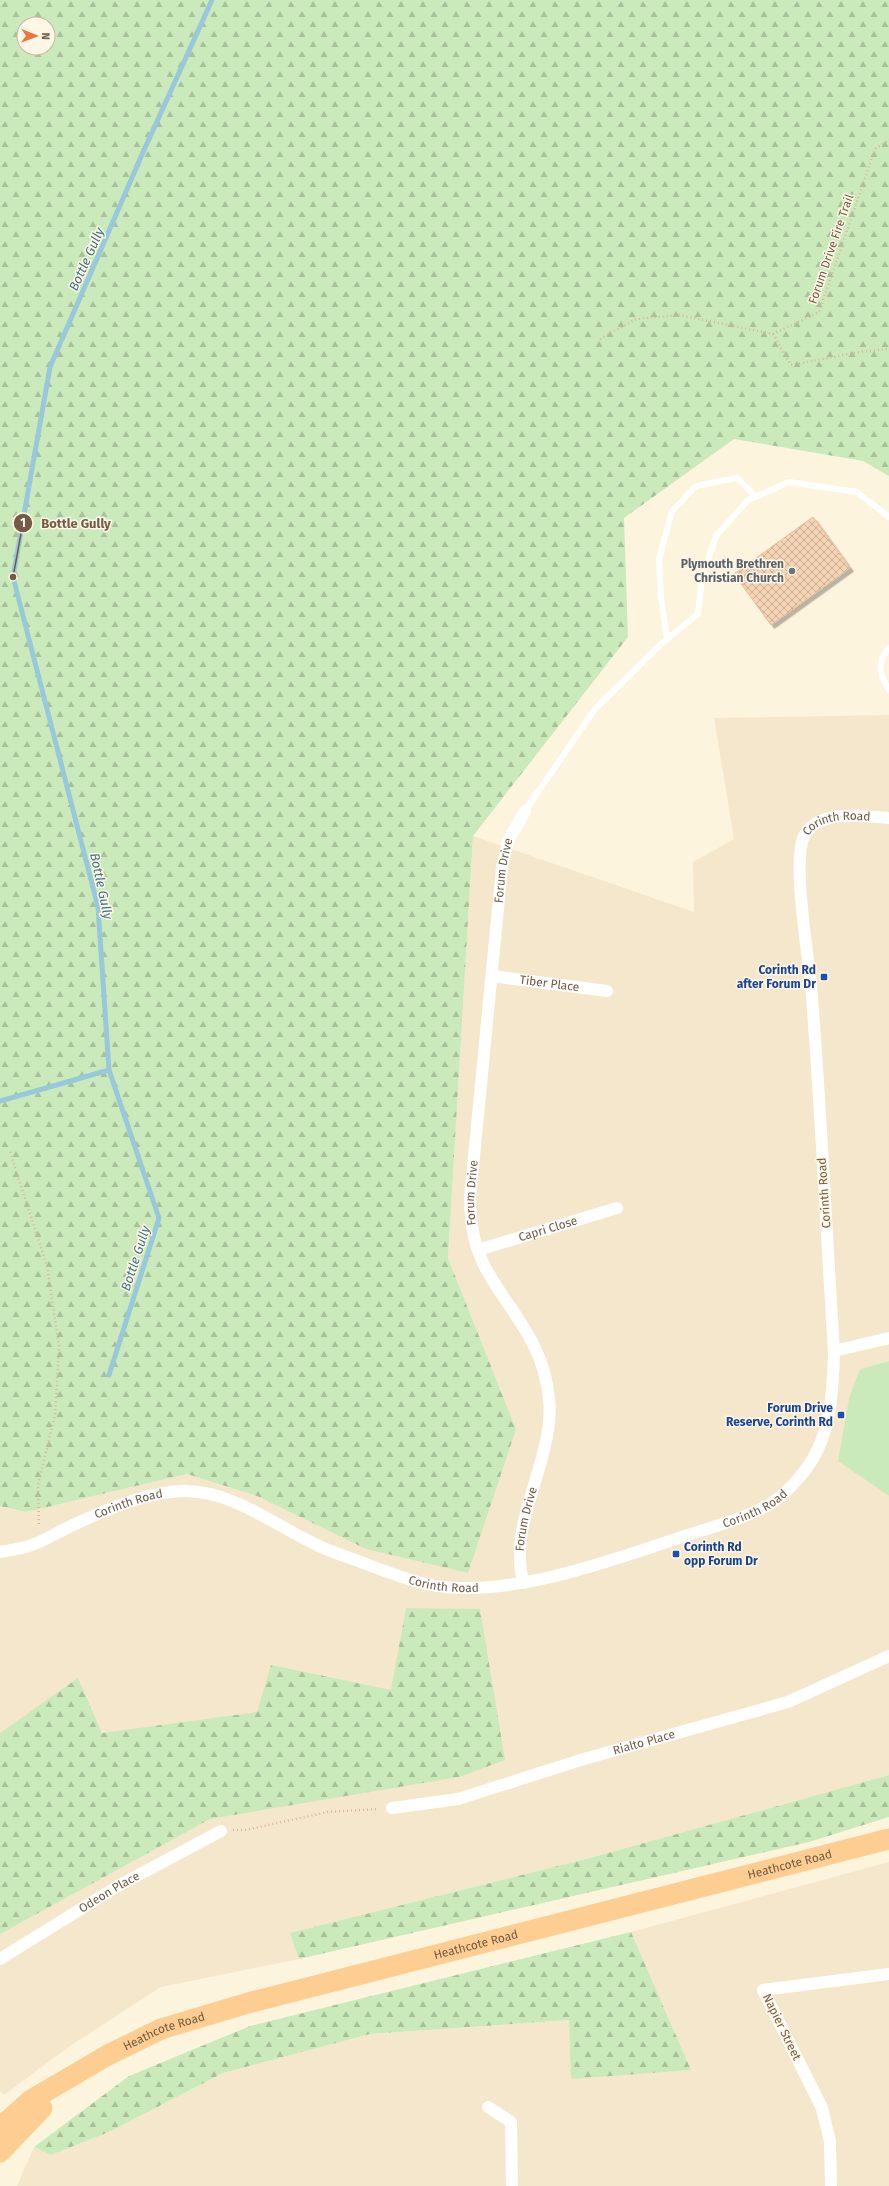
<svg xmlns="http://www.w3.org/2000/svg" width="889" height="2186" viewBox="0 0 889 2186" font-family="'Fira Sans',sans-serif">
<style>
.residential{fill:#f5e7cc}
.forest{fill:url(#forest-firs);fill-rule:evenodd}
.park{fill:#caeabc}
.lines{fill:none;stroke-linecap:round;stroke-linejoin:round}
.stream{stroke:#98c8d9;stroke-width:5}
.building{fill:url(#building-cross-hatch);stroke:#e7bc94;filter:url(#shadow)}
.path{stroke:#d8b798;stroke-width:2.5;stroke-dasharray:1 3;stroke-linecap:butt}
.service{stroke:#fff;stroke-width:6}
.minor{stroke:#fff;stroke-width:12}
.trunk{stroke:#fdcd92;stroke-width:21}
.worship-dot{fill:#6b7280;stroke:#fff7e5;stroke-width:1.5}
.transit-dot{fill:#1a4fb4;stroke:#fff7e5;stroke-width:1.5}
.labels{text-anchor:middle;stroke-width:3;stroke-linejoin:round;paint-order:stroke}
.street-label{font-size:12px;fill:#735b45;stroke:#fff7e5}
.worship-label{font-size:12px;font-weight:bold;fill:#5b616d;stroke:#fff7e5;text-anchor:end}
.transit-label{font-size:12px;font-weight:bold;fill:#164399;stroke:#fff7e5;text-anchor:end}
.water-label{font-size:13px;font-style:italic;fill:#3e7488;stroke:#fff7e5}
.leader{fill:none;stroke:#735b45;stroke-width:1.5}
.callout-dot{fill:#735b45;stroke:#fff7e5;stroke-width:1.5}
.mark-label{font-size:12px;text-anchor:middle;font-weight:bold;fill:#fff}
.callout-label{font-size:13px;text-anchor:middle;font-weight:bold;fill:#735b45;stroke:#fff7e5;stroke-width:3;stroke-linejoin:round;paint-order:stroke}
</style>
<defs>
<pattern id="forest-firs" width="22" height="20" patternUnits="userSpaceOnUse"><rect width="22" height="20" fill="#caeabc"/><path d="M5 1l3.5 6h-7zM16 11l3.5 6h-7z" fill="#a8c19b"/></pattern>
<pattern id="building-cross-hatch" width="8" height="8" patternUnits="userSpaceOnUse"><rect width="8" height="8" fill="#f4d4b4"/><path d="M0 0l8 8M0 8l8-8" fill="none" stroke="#caaf94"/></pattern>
<filter id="shadow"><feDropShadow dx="3.5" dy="3.5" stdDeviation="0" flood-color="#0004"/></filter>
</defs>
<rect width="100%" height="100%" fill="#fdf4dd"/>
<!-- residential -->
<path class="residential" d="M889,715V1361L860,1369L838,1460L889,1496V1775L586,1859L291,1933L299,1959L161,1987L67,2048L4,2095L0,2091V1506L26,1512L187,1474L257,1496L366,1549L516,1429L448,1258L473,836L694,912L693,862L734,839L714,718Z
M889,1862V2186H17L34,2147L51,2155L109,2132L223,2073L370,2034L570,2020L691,2070L631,1932Z"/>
<!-- forest -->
<path class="forest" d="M0,0H889V476L863,461L734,439L624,518L628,637L473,836L448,1258L516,1429L468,1573L366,1549L257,1496L187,1474L26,1512L0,1506ZM24,24H48V48H24Z
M406,1608L480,1609L505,1760L459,1777L210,1819L0,1934V1733L78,1678L102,1733L257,1712L271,1665L391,1690Z
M889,1775V1817L809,1842L299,1959L290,1933L586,1859Z
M631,1932L691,2070L571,2079L569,2020L370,2034L223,2073L109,2132L51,2155L34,2147L129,2076L250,2026Z"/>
<!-- park -->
<path class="park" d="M889,1361V1496L838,1461L849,1399L860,1369Z"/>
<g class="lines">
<!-- stream -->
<path class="stream" d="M0,1101L109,1070
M109,1375L159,1218L109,1070L98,907L13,577L50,367L144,150L212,0"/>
</g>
<!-- building -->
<path class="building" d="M813,517L850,568L771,625L734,574Z"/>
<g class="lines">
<!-- path -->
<path class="path" d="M773,334L791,365L859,352L889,349
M600,339L636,319L679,315L773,334L819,312L875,149L889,140
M10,1152L47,1266L59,1346L55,1415L38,1485L39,1527
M233,1830H245L328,1812L378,1809"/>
<!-- service -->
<path class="service" d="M667,639L661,597L659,559L672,511L696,486L737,478L756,497
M889,648C876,663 880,675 889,690
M525,811L595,709L661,644L698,614L702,578L716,536L748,500L789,482L857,492L889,517"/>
<!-- minor -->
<g class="minor">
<path id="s1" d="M492,976L607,991"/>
<path id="s2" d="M478,1250L617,1208"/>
<path d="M834,1351L889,1338"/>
<path id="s3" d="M0,1552C10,1550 20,1549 29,1546C43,1542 56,1533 69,1527C100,1512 148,1492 182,1491C231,1489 277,1527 319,1546C332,1552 347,1557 361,1562C382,1570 404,1579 426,1584C504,1601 609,1561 682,1537C711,1527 743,1520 770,1504C781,1497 794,1484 803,1473C831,1439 833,1393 834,1351C826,1229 821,1107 811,985C808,954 792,860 804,836C819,808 863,817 889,818"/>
<path id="s4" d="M524,1583C505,1526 556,1458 549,1398C543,1341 512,1315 486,1269C474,1247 470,1223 470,1198L502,867L508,841L525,811"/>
<path id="s5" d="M392,1808L458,1799L584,1759L788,1702L889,1656"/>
<path id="s6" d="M0,1959L118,1886L221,1831"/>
<path d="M488,2107L511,2122L512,2186"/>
<path d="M831,2186L830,2141L822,2108L763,1990L889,1974"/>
</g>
<!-- trunk -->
<g class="trunk">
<path id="s7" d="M0,2128L31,2100L108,2055L161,2029L248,2003L889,1839"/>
<path d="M0,2152L42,2108"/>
</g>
</g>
<!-- markers -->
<circle class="worship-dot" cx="792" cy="571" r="4"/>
<g class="transit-dot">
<rect x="820" y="973" width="8" height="8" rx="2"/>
<rect x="837" y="1411" width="8" height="8" rx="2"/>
<rect x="672" y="1550" width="8" height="8" rx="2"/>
</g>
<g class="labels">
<!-- street labels -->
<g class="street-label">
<text transform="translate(831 249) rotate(-71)" y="4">Forum Drive Fire Trail</text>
<text dy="4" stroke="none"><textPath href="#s3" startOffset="1542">Corinth Road</textPath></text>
<text dy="4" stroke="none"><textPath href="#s4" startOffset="737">Forum Drive</textPath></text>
<text dy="4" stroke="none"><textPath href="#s1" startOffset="58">Tiber Place</textPath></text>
<text dy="4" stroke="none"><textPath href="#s4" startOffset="413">Forum Drive</textPath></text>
<text transform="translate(824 1193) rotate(-94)" y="4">Corinth Road</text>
<text dy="4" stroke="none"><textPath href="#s2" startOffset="73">Capri Close</textPath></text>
<text dy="4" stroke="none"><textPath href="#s3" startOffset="138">Corinth Road</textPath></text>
<text dy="4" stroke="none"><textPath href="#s3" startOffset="798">Corinth Road</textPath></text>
<text dy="4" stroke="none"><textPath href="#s4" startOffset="65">Forum Drive</textPath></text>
<text dy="4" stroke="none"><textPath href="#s3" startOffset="474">Corinth Road</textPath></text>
<text dy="4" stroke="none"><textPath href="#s5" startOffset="261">Rialto Place</textPath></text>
<text dy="4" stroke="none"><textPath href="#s7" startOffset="840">Heathcote Road</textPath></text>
<text dy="4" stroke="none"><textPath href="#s6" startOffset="128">Odeon Place</textPath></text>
<text dy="4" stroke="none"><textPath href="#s7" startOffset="516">Heathcote Road</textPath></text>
<text transform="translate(782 2027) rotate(64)" y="4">Napier Street</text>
<text dy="4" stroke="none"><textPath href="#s7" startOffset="192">Heathcote Road</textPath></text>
</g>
<!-- worship labels -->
<g class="worship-label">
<text x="784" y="568">Plymouth Brethren<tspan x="784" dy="14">Christian Church</tspan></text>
</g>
<!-- transit labels -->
<g class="transit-label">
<text x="816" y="974">Corinth Rd<tspan x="816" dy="14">after Forum Dr</tspan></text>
<text x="833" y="1412">Forum Drive<tspan x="833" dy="14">Reserve, Corinth Rd</tspan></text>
<text x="684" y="1551" text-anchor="start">Corinth Rd<tspan x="684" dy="14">opp Forum Dr</tspan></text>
</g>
<!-- water labels -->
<g class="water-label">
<text transform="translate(86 259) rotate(-66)" y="5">Bottle Gully</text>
<text transform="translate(102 886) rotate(78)" y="5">Bottle Gully</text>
<text transform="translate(135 1258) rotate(-72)" y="5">Bottle Gully</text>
</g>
</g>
<!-- callouts -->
<path class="leader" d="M13 577L23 523"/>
<g class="callout-dot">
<circle cx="13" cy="577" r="4"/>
<circle cx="23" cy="523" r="10"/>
</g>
<g class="mark-label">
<text x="23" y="527">1</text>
</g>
<g class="callout-label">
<text x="76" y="528">Bottle Gully</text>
</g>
<!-- north arrow -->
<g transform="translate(36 36) rotate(91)"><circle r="19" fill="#fff7e5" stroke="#c7b9a5"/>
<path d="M0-3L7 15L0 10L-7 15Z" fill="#ee763c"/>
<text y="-6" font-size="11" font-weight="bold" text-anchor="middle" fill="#735b45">N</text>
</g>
</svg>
